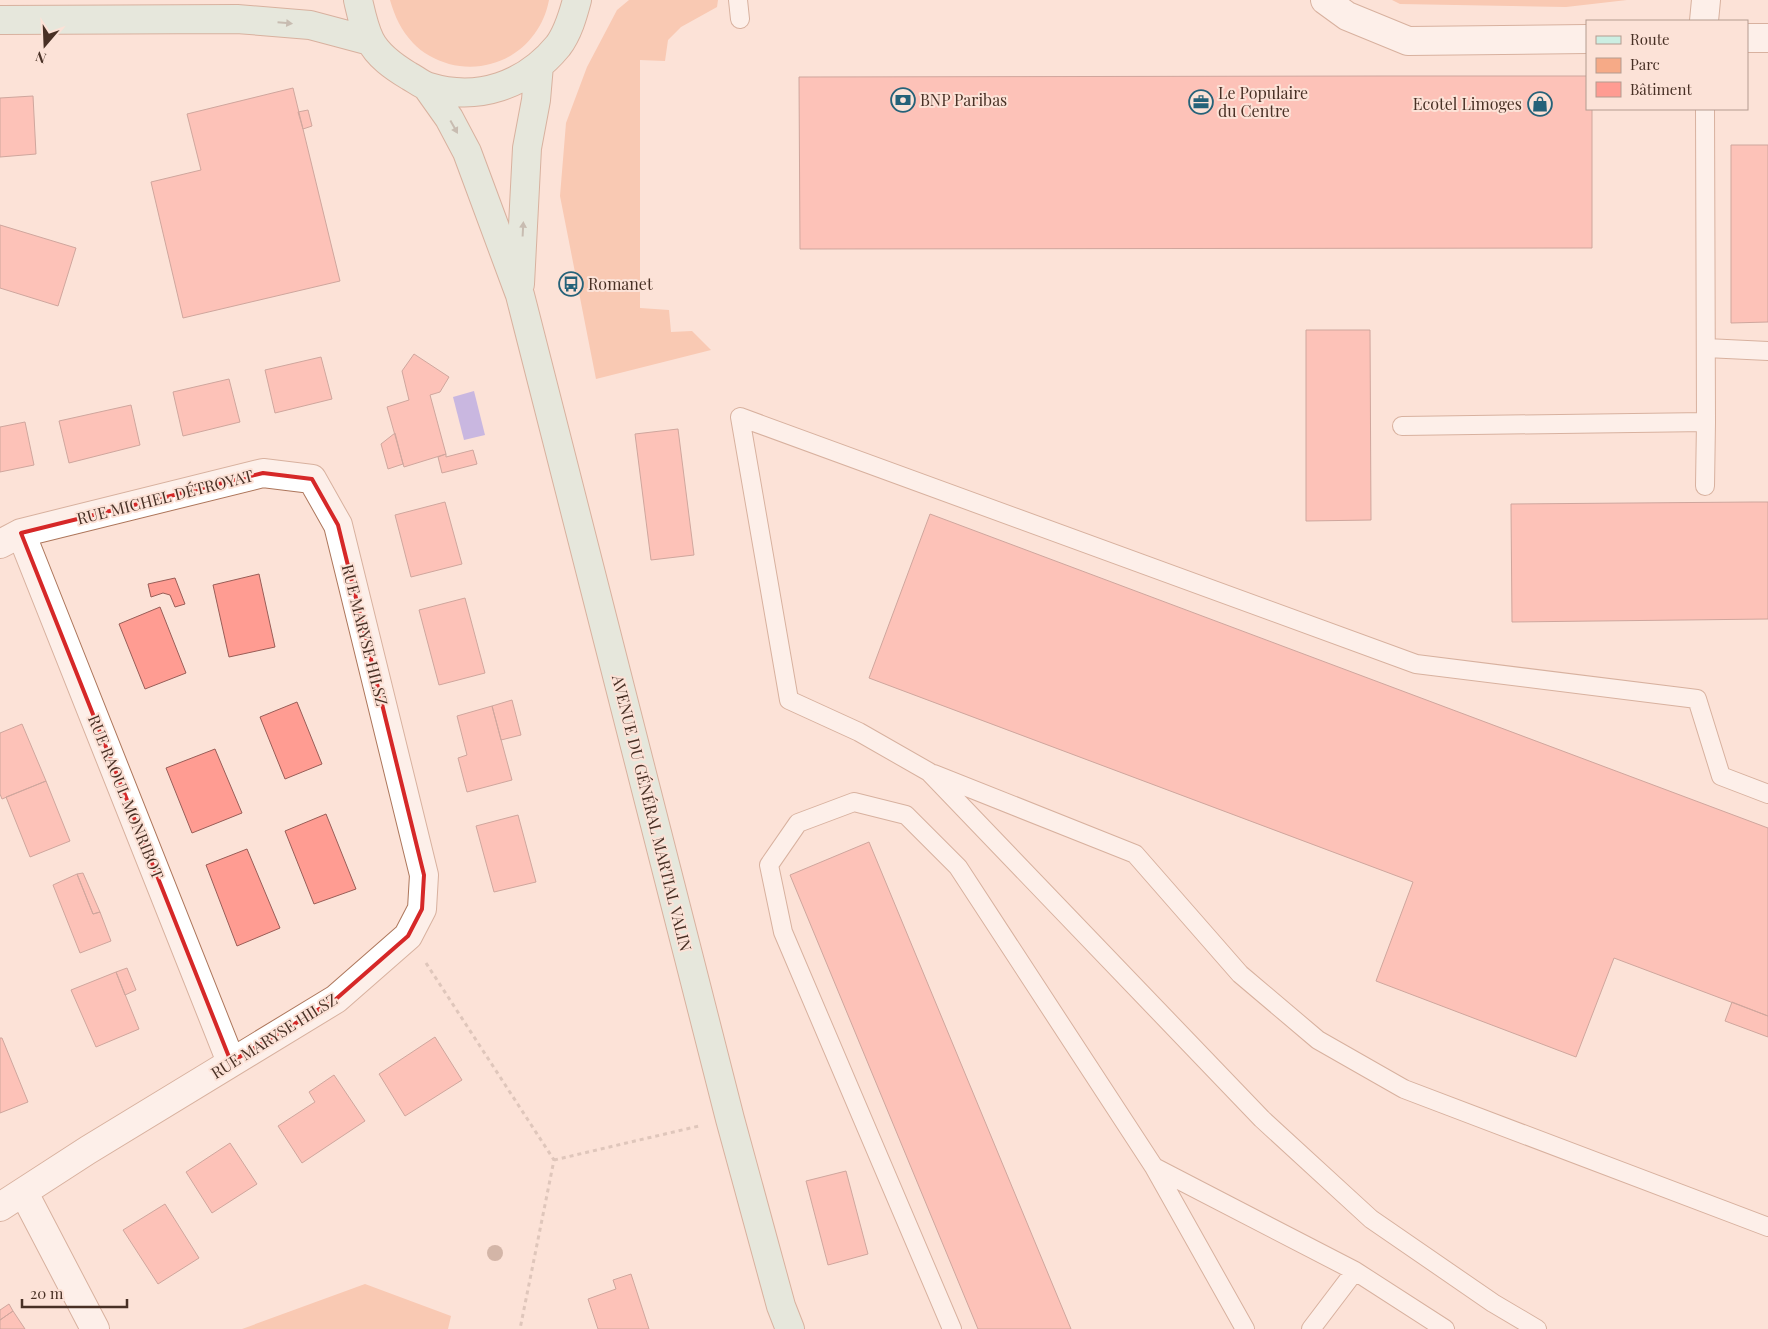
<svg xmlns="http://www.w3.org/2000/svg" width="1768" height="1329" viewBox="0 0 1768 1329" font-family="'Playfair Display',serif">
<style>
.green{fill:#f6aa87}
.water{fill:#8d83eb}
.building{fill:#ff9c92;stroke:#995d57}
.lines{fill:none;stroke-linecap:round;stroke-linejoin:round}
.lane-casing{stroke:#ad765b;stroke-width:20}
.street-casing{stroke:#ad765b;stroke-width:30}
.secondary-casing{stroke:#ad765b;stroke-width:30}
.path{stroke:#bda499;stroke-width:3;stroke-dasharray:4 4;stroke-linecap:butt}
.lane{stroke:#fff;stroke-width:18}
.street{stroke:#fff;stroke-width:28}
.secondary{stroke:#cceee2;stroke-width:28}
.tree{fill:#a37f6e}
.oneway{fill:#8a8f84}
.marked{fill:none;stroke:#d62828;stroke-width:4;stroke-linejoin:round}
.labels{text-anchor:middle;stroke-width:4;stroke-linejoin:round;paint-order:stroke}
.poi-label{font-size:16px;fill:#483025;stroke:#fce2d7;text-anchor:start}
.street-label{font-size:16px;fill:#483025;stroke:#fce2d7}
</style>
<rect width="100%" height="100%" fill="#fce2d7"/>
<!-- green -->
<path class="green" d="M390,0H549C540,47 496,76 449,64C436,60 422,53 413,43C401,30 395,17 390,0Z
M629,0H718L717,7L681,27L668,40L665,61L640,60V308L669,310L671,332L692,331L711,350L596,379L560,196L566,123L587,67L617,10Z
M1392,0H1627L1566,7L1400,4Z
M365,1284L451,1316L448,1329H242Z"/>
<!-- water -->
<path class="water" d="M474,391L485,435L464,440L453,397Z"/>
<!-- building -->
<path class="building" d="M1385,76H1587V109H1592V248L800,249L799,77Z
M293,88L340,281L183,318L151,182L201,170L187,114Z
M33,96L36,154L0,157V98Z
M308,110L312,126L303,129L298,112Z
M1731,145H1768V322L1731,323Z
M0,225L76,248L58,306L0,288Z
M1306,330H1370L1371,520L1306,521Z
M414,354L449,377L440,392L430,395L446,454L404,467L387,407L409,400L402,371Z
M321,357L332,399L275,413L265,370Z
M229,379L240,422L183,436L173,392Z
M131,405L140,445L69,463L59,421Z
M25,422L34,465L0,472V427Z
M678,429L694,555L651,560L635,434Z
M395,433L403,464L388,469L381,444Z
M473,450L477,464L442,473L438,457L446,454V457Z
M445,502L462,564L411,577L395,515Z
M1753,502H1768V619L1512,622L1511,504Z
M930,514L1768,828V1016L1614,958L1576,1057L1376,981L1413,882L869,678Z
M259,574L275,647L229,657L213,585Z
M175,578L185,604L175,607L170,595L163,593L151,597L148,584Z
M465,598L485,673L439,685L419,610Z
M160,607L186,673L145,689L119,624Z
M512,700L521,735L501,740L492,706Z
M297,702L322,764L285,779L260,717Z
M492,706L512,780L467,792L458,758L467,755L457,716Z
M22,724L46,781L2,799L0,794V733Z
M215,749L242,813L192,833L166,768Z
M46,781L70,841L30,857L6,797Z
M326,814L356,889L314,904L285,831Z
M518,815L536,882L494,892L476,826Z
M869,842L1071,1329H978L790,875Z
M247,849L280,928L237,946L206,865Z
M83,873L100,912L93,914L77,874Z
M77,874L93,914L100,912L111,941L80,953L53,885Z
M127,968L136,990L125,995L116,972Z
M116,972L139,1029L96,1047L71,990Z
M1732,1002L1768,1016V1037L1725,1021Z
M435,1037L462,1080L405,1116L379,1074Z
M0,1038H2L28,1102L0,1113Z
M334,1075L365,1121L302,1163L278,1126L315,1102L309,1092Z
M230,1143L257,1184L212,1213L186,1172Z
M846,1171L868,1254L828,1265L806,1181Z
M165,1204L199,1258L158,1284L123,1230Z
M631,1274L649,1329H598L588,1299L616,1289L613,1280Z
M9,1304L13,1311L0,1320V1310Z
M13,1311L25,1329H0V1320Z"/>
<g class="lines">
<!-- lane casing -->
<g class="lane-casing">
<path id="lane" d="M738,0L740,19
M1706,348L1768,351
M1402,426L1706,422L1705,109
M1705,486L1706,422
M934,774L1135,854L1240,974L1318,1040L1404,1089L1768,1227
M1154,1167L1355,1271L1445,1329
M952,1329L783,932L769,865L798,823L854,802L906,815L958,867L1154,1167L1245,1329
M1311,1329L1355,1271
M1537,1329L1493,1303L1371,1219L1262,1119L929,772L859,732L789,700L740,417L1416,664L1697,699L1721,776L1768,794"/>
</g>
<!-- street casing -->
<g class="street-casing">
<path id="street" d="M1325,0L1347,16L1408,41L1587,39
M1704,21L1706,0
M1747,38H1768
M21,533L231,1062
M0,544L21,533L263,473L312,479L338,525L424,875L422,909L408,936L336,999L88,1150L0,1207
M24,1193L95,1329"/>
</g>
<!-- secondary casing -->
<g class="secondary-casing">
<path id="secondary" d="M358,0C361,13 364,28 370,40C378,56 394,67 409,76C415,79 422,85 429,87C478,102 526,85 558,46C568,33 573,15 577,0
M0,20L237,19L310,25L370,41
M427,87L449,118L467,152L520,295L730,1119L781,1306L790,1329
M520,284L527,148L536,100L539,65"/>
</g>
<!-- path -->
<path class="path" d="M426,963L554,1160L520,1329
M554,1160L699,1126"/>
<!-- lane -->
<use href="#lane" class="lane"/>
<!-- street -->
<use href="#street" class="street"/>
<!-- secondary -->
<use href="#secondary" class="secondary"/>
</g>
<!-- trees -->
<circle class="tree" cx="495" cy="1253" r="8"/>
<!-- one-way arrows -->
<defs><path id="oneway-solid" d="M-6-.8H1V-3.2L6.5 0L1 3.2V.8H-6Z" transform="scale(1.25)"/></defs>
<g class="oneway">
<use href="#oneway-solid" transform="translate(285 23) rotate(5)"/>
<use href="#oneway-solid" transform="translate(454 127) rotate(61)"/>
<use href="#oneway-solid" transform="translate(523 229) rotate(-87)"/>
</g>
<!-- marked area -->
<path d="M0 0H1768V1329H0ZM263,473L312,479L338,525L424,875L422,909L408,936L336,999L231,1062L21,533Z" fill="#fce2d7" fill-opacity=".55" fill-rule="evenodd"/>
<path class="marked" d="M263,473L312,479L338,525L424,875L422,909L408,936L336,999L231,1062L21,533Z"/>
<!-- icons -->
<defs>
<g id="bank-ring" transform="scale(1.25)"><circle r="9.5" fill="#fce2d7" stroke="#256279" stroke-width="1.5"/><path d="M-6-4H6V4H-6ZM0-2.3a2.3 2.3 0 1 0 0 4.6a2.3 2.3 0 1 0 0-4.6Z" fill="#256279"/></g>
<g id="office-ring" transform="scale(1.25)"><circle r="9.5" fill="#fce2d7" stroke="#256279" stroke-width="1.5"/><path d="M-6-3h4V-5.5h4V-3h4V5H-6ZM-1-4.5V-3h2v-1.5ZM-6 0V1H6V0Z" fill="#256279"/></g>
<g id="shop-ring" transform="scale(1.25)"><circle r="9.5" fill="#fce2d7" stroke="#256279" stroke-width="1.5"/><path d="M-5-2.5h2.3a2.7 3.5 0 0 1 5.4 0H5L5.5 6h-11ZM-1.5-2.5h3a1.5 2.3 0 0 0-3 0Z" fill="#256279"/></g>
<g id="bus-ring" transform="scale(1.25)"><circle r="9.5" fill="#fce2d7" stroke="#256279" stroke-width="1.5"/><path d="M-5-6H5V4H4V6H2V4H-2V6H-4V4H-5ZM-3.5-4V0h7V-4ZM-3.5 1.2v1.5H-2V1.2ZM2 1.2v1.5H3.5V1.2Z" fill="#256279"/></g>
</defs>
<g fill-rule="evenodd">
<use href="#bank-ring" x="903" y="100"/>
<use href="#office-ring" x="1201" y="102"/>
<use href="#shop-ring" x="1540" y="104"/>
<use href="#bus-ring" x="571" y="284"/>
</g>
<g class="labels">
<!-- poi labels -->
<g class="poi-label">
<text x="1218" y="99">Le Populaire<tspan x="1218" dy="18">du Centre</tspan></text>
<text x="920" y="106">BNP Paribas</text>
<text x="1522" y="110" text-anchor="end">Ecotel Limoges</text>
<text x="588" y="290">Romanet</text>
</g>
<!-- street labels -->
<g class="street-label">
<text transform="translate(165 497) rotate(-14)" y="6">RUE MICHEL DÉTROYAT</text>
<text transform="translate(365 635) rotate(76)" y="6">RUE MARYSE HILSZ</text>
<text transform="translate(126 797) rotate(68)" y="6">RUE RAOUL MONRIBOT</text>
<text transform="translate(652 813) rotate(76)" y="6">AVENUE DU GÉNÉRAL MARTIAL VALIN</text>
<text transform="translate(274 1036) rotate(-32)" y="6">RUE MARYSE HILSZ</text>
</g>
</g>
<!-- legend -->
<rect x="1586" y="20" width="162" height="90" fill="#fce2d7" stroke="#b49b90"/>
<rect x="1596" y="36" width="25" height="8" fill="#cceee2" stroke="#b49b90"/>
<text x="1630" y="45" font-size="15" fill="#483025">Route</text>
<rect x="1596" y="58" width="25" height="15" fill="#f6aa87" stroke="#b49b90"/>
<text x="1630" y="70" font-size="15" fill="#483025">Parc</text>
<rect x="1596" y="82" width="25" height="15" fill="#ff9c92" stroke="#b49b90"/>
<text x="1630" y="95" font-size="15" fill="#483025">Bâtiment</text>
<!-- north arrow -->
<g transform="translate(45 45) rotate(199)" stroke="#fce2d7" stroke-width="4" paint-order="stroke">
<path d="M0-4L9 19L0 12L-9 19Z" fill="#483025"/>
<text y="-8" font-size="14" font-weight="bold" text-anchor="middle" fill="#483025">N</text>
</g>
<!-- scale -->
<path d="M22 1299v8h105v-8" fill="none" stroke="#483025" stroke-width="2.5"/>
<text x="30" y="1299" font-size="15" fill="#483025" stroke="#fce2d7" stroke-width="4" paint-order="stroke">20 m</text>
</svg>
